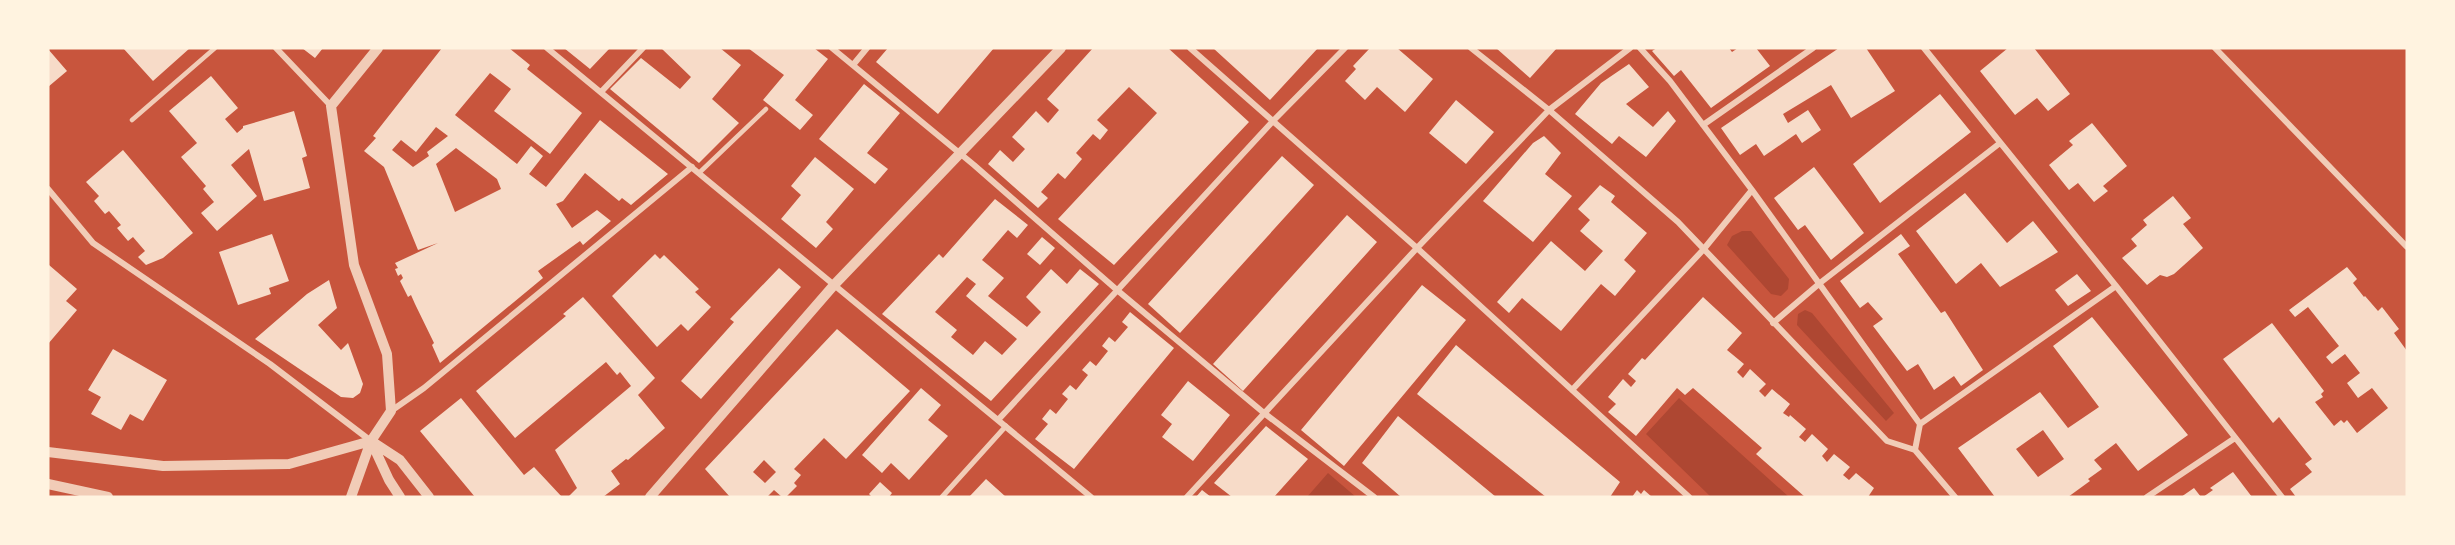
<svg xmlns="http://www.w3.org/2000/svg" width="2455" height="545" viewBox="0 0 2455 545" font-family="Poppins,sans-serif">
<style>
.green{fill:#ae4732}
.building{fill:#f7dbc8;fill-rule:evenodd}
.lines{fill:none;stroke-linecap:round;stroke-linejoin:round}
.service{stroke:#f1ccb7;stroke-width:4.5}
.pedestrian{stroke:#f1ccb7;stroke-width:5}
.minor{stroke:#f1ccb7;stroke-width:6}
.tertiary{stroke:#f1ccb7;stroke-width:10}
</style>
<rect width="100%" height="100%" fill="#c8553d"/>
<!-- green -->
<path class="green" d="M1742,231H1751L1789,279L1788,289L1781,296L1771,294L1727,245L1732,236Z
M1805,310L1812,313L1894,413L1886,421L1797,325L1798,314Z
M1679,398L1789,497H1711L1646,434Z
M1328,473L1356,497H1307Z"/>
<!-- building -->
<path class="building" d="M123,48H190L153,81Z
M302,48H323L315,58Z
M442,48H509L530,65L527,69L582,113L550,154L494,111L511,89L490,73L455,115L517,164L531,146L543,156L529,174L546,187L600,120L668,174L631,205L622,198L619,201L585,173L563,201L556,204L572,228L597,210L611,221L583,245L580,241L538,271L543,278L440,363L432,345L434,343L415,304L411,295L408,297L400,281L403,278L401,274L398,276L395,269L398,268L395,263L438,243L418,250L384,167L364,151L376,138L373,136ZM436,127L448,136L427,152L429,156L413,167L392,150L401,140L416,152ZM456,148L497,179L501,189L455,212L436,164Z
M564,48H610L590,69Z
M661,48H720L741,65L712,99L739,123L699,163L610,89L641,58L680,89L691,77Z
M748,48H814L828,59L795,100L813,115L800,130L763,100L784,75Z
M888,48H994L938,114L876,62Z
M1093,48H1168L1249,122L1114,265L1058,219L1157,113L1129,87L1097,120L1108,130L1100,140L1093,134L1076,153L1082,159L1065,179L1058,173L1041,192L1048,198L1038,208L988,164L1000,150L1013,162L1025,149L1012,137L1036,111L1048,123L1059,110L1047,99Z
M1213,48H1318L1270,100Z
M1370,48H1397L1433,79L1405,112L1377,87L1365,100L1345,81L1356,69L1353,66Z
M1496,48H1557L1530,78Z
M1657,48H1729L1732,52L1738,48H1756L1770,66L1711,108L1681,70L1674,76L1652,51Z
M1839,48H1866L1895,91L1851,118L1831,85L1783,114L1788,123L1808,110L1821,130L1802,143L1796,134L1764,156L1756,144L1740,155L1721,128Z
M2008,48H2034L2070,94L2048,111L2037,98L2015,115L1980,71Z
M48,49L67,71L48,87Z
M1629,64L1649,87L1626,104L1653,127L1668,111L1676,121L1646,157L1619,136L1612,144L1575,114L1601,83Z
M211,76L238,108L225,119L237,133L243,128V126L294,111L307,156L302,158L310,188L264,201L249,149L231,165L257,196L217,231L201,213L214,202L203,189L206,186L181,157L197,143L169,111Z
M864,84L900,113L867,153L888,169L875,184L819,139Z
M1940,94L1971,132L1880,203L1853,164Z
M1456,100L1494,132L1466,164L1429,133Z
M2092,123L2127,166L2103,186L2108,191L2094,202L2078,183L2069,190L2049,165L2073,145L2069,141Z
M1544,136L1561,153L1545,174L1572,196L1533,242L1483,201L1533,143Z
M123,150L193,233L163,258L146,265L138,257L145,251L133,237L128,241L117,228L121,225L109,211L105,214L94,201L99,196L86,182Z
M1282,156L1314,185L1180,333L1148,304Z
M815,157L854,189L826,222L833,229L816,248L781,219L801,195L791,186Z
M1814,167L1864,233L1831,260L1805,225L1798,230L1774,198Z
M1600,185L1615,196L1611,202L1647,233L1624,260L1636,271L1615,296L1601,284L1561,331L1522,298L1509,313L1497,302L1551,241L1585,271L1603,251L1580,231L1590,220L1578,209Z
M1965,193L2007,243L2033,221L2058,252L2000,287L1981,263L1956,284L1916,231Z
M2173,196L2191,218L2183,224L2203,248L2174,274L2167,277L2160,275L2147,285L2122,258L2137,246L2131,239L2147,225L2143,220Z
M995,199L1028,225L1017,238L1008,230L982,260L1004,278L988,296L1027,327L1041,312L1026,297L1051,269L1067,284L1080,269L1099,284L991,401L882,314L939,254L943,258ZM967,277L976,284L966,296L1017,339L1002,355L985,341L973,355L951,337L957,330L935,312Z
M1347,215L1377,242L1243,391L1213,364Z
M272,234L289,281L269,288L271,294L238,305L219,252Z
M1901,234L1910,246L1898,254L1941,313L1945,311L1983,370L1961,386L1954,376L1934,390L1918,364L1907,371L1873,326L1883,319L1868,302L1860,308L1840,281Z
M1042,237L1055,248L1040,265L1027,254Z
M655,254L660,259L664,255L699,289L695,292L711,307L688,331L681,324L657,347L612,296Z
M49,265L77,289L66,301L77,310L48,344Z
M2347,267L2357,279L2353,283L2364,297L2365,296L2378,311L2382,307L2399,329L2394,333L2407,351V497H2296L2290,489L2312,472L2305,464L2312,459L2279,417L2273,423L2223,359L2272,323L2324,391L2321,394L2323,397L2315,402L2334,426L2341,420L2344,423L2347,420L2357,433L2388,408L2372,388L2358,398L2347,383L2360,373L2345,354L2332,364L2326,357L2339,346L2308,307L2295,317L2289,310Z
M779,268L801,287L701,399L681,381L734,322L730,319Z
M2077,274L2091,291L2068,306L2055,290Z
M329,280L337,308L318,325L341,350L348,343L363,384L360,393L353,398L341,397L255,339L307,294Z
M1422,285L1466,320L1344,466L1301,430Z
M583,297L655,378L638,395L665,428L628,460L626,459L611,471L620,484L603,497H568L577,488L555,450L631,386L620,372L617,375L606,362L515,438L476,391L566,316L563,314Z
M1703,297L1742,333L1727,350L1744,364L1737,372L1743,378L1750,369L1766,384L1759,391L1765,397L1772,389L1790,404L1783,413L1789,417L1790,415L1806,429L1799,437L1805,442L1812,434L1828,449L1822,456L1827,462L1834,454L1850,467L1843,475L1849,480L1856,473L1874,488L1868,497H1805L1756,454L1762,448L1693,388L1685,395L1677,388L1636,436L1608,412L1616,404L1608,397L1623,379L1631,387L1636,381L1628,374L1642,358L1645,360Z
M1130,312L1174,348L1074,469L1035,439L1048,424L1042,419L1050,409L1056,414L1068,399L1062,394L1070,385L1076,390L1088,375L1082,370L1090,361L1096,366L1108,351L1102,346L1109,337L1115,342L1128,327L1122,322Z
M2092,317L2188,435L2138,471L2116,443L2094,460L2102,469L2088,479L2090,481L2068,497H1995L1958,448L2040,392L2068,428L2099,407L2053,346ZM2043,430L2064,459L2038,477L2016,449Z
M837,329L910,391L846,459L824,438L794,469L801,475L794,483L797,486L786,497H782L774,490L767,497H730L705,469ZM764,460L776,472L765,483L753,472Z
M1456,345L1620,482L1610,497H1546L1417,394Z
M113,349L167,380L143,421L130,414L121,430L91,414L101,397L88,390Z
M1188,381L1230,415L1193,461L1162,437L1172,424L1161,415Z
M921,388L941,405L928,420L948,436L909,480L891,463L882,473L862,455Z
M461,398L524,475L534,467L562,497H475L420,431Z
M1398,416L1496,497H1401L1362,463Z
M1266,426L1308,459L1274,497H1232L1214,483Z
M2233,472L2252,497H2203L2213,490L2210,488Z
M986,479L1006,497H969Z
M880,482L892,493L889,497H872L869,494Z
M2194,488L2201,497H2181Z
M1202,490L1211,497H1196Z
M1637,490L1641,494L1644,490L1652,497H1632Z"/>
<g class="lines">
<!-- service -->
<path class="service" d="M132,120L215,48
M699,173L766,109"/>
<!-- pedestrian -->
<path class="pedestrian" d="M942,497L1006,426"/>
<!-- minor -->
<path class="minor" d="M276,48L331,106
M547,48L1091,497
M832,48L974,165L1117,290L1264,413L1374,497
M1190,48L1417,248L1689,497
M1471,48L1549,110L1678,222L1887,441L1915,450
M1640,48L1670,81L1752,190L1920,424L1915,450L1955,497
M1924,48L2116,286L2282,497
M2215,48L2407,247
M853,65L867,48
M601,92L643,48
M1703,125L1813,48
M48,189L93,243L270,364L371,441
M1773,323L1820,283L2000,143
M1572,390L1703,250L1752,190
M391,411L424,388L692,167
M998,420L1273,121L1345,48
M1920,424L2116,286
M1187,497L1417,248L1549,110L1630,48
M2147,497L2235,438"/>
<!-- tertiary -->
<path class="tertiary" d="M371,441L400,460L429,497
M371,441L389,480L400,497
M48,452L163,466L289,464L371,441
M48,484L108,497
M351,497L371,441L391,411L387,354L354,265L331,106L378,48
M650,497L834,285L1061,48"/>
</g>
<!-- border -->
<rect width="2455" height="545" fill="none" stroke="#fff3e0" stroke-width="99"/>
</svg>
